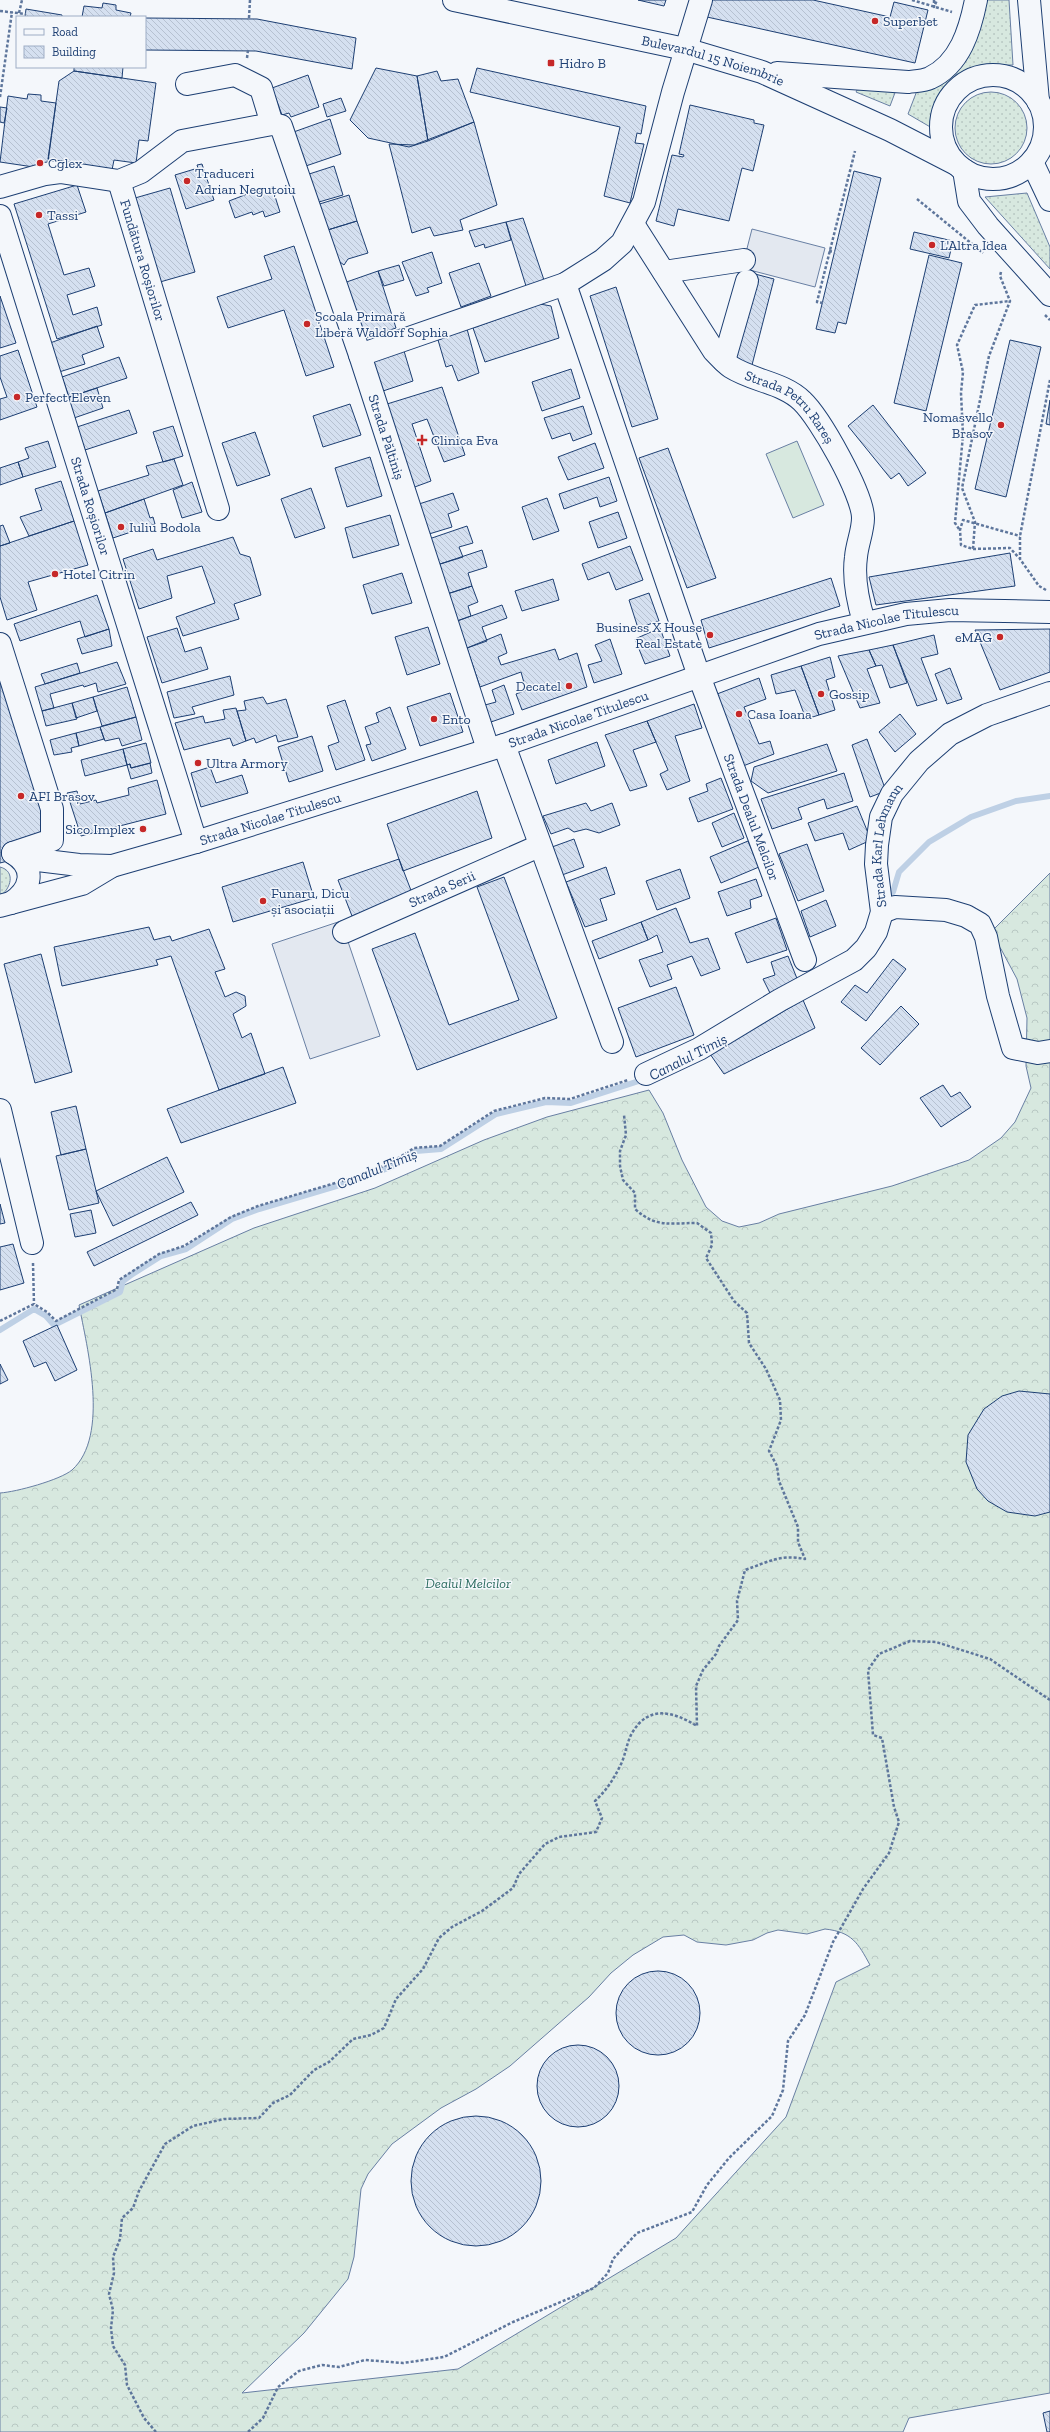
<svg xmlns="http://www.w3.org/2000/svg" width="1050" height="2432" viewBox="0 0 1050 2432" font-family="'Zilla Slab',serif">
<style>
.grass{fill:url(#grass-dots);stroke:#687fa3}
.forest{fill:url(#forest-crowns);stroke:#687fa3;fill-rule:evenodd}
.garden{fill:#d7e8df;stroke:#687fa3}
.parking{fill:#e3e8f0;stroke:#687fa3}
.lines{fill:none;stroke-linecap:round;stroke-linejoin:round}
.stream{stroke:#bed0e5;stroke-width:6}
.building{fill:url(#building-back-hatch);stroke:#1d3f73}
.minor-casing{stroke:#1d3f73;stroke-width:24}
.major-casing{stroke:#1d3f73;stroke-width:24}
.path{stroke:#5e769c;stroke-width:2.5;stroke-dasharray:3 2;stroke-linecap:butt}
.minor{stroke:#f4f7fb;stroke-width:22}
.major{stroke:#f4f7fb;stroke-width:22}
.poi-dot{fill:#c62828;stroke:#f4f7fb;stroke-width:1.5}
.labels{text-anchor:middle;stroke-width:3;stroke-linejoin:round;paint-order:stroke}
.poi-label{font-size:14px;fill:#1d3f73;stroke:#f4f7fb;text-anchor:start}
.street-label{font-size:14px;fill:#1d3f73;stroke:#f4f7fb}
.park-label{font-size:14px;font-style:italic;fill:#2c6c60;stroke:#f4f7fb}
.water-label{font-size:15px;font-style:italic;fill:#1d3f73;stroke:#f4f7fb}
</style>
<defs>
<pattern id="grass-dots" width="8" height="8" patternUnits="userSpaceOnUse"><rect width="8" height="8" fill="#d7e8df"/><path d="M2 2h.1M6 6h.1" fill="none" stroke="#b8c8c3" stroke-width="1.8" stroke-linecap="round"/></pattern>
<pattern id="forest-crowns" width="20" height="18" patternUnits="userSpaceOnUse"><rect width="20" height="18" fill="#d7e8df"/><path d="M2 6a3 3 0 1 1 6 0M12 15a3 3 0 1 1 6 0" fill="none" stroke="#b8c8c3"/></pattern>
<pattern id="building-back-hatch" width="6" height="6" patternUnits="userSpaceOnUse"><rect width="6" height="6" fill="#d5e0f0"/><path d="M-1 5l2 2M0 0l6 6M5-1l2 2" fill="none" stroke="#b6c1d1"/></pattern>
</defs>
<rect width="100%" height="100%" fill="#f4f7fb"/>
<!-- grass -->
<path class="grass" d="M985,0H1009L1013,65C984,65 949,67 937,101C934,109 934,119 932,128L908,114L918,88Z
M860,85L896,90L890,106L856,92Z
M955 128a36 36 0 1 1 72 0a36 36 0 1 1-72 0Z
M1027,193L1050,247V269L985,197Z
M0,867C16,871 11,889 0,896Z"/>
<!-- forest -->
<path class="forest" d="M1050,873V2393L909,2418L903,2432H0V1493C16,1492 60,1480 72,1470C110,1436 87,1347 79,1305L254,1228L375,1188L484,1140L547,1117L649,1090L663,1113L682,1160L706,1207L722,1221L739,1227L759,1223L779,1214L892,1186L969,1160L1001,1138L1015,1122L1031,1088L1026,1066L1027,1018L1017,979L1001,949L989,934ZM825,1929C852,1932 858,1943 870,1965L836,1982L786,2117L676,2238L458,2369L242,2393L304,2333L348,2279L354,2257L361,2189L368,2174L392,2144L441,2108L476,2089L510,2066L589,1997L611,1973L633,1955L663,1937L684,1935L697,1942L726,1945L753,1940L767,1933L778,1930L807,1934Z"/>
<!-- garden -->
<path class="garden" d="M797,441L824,505L793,518L766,454Z"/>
<!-- parking -->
<path class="parking" d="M752,229L825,248L815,287L742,268Z
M341,921L380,1036L310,1059L272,944Z"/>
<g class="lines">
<!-- stream -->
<path class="stream" d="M893,892L899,872L929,842L971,817L1016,801L1050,796
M0,1330L34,1309L46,1316L54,1325L120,1292L123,1281L131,1275L161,1256L186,1249L232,1219L259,1209L353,1181L391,1167L416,1151L441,1149L496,1114L546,1102L571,1103L645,1079"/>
</g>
<!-- building -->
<path class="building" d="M638,0H666L664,6Z
M710,0H813L890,17L894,2L928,10L915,63L707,17Z
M103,3L116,5V10L131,13L130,17H82L84,6L102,8Z
M26,9L62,15V17H25Z
M145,18L257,19L356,38L352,69L256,51L145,50Z
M74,67H123L122,78L74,71Z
M376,68L417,76L428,141L409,147L368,138L350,120Z
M477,68L646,106L641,134L637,133L635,143L644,144L630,203L604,196L620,127L470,92Z
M74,71L156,83L148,141L139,140L136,163L114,160L112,170L48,159L59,81Z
M437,71L441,81L458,79L474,122L428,141L417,76Z
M308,75L319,107L291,117L289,113L282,115L272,88Z
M28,94L41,95V101L56,103L47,169L0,162L8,96L27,99Z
M341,98L346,111L327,117L323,104Z
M690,105L754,120V123L764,125L753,171L742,168L729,221L678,209L674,226L656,221L672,155L683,157L684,155L679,154Z
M0,107L7,108L4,123L0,122Z
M330,119L341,154L300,168L288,134Z
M474,122L497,205L460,220L463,230L434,236L430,227L412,233L389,144L414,145Z
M202,164L214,200L186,209L175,175L198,168L197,165Z
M334,166L343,195L312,204L303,176Z
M854,171L881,178L846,324L838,322L835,333L816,329Z
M77,185L86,212L48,224L64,275L89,268L95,286L67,295L73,315L97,307L102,325L57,339L14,204Z
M272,187L280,212L265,217L263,211L253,215L252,212L235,218L229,201L255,191L256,193Z
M170,188L195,272L160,282L135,198Z
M349,195L357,221L321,232L313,206Z
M523,218L544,280L526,286L506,222Z
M357,221L368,253L348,259L344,265L340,262L332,265L321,232Z
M506,222L511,240L485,248L484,244L475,247L469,231Z
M914,232L953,241L949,258L910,249Z
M294,246L334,367L306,376L284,310L228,328L217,297L272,279L264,256Z
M432,252L442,283L427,288L429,292L416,296L402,262Z
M929,255L962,263L926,411L894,403Z
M479,263L491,296L461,307L449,273Z
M399,265L404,280L384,286L378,271Z
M378,271L396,328L365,338L338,285Z
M755,274L774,279L752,365L733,360Z
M616,287L658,419L632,427L590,296Z
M0,296L16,343L0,348Z
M540,304L551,306L559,338L485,362L473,328Z
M97,326L104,347L82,355L85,364L59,372L50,343Z
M467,329L479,373L458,381L452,365L446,367L438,340Z
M1010,340L1041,347L1006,497L975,489Z
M18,350L37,407L0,420V399L7,397L0,377V356Z
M404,351L413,381L380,392L370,361Z
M119,357L127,378L69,397L62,377Z
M571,369L580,398L542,411L532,382Z
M442,387L465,455L444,462L427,419L412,424L431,481L412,488L387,404Z
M97,388L103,408L74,418L67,398Z
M1050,400V425L1046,424Z
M350,404L361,435L323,447L313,416Z
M873,405L926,473L908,486L899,473L891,479L848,426Z
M583,406L592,434L573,441L570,433L552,439L544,418Z
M129,410L137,433L85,450L77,427Z
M173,426L183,456L163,462L153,432Z
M255,432L270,475L237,486L222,443Z
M48,441L56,467L23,477L18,462L29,458L25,448Z
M595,443L604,468L568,480L558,457Z
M668,448L716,578L687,588L639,458Z
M370,457L382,496L347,507L335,468Z
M174,459L183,485L105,513L98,491L149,475L146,466Z
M18,462L23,477L0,485V468Z
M609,477L617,501L600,507L597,497L564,509L559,494Z
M61,481L74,521L29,536L20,517L42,510L35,489Z
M192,482L202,512L182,518L173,490Z
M311,488L325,528L295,538L281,499Z
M453,493L459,510L448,514L452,527L429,534L419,504Z
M547,498L559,531L533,540L522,507Z
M144,499L150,518L153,517L155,524L113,538L105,513Z
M618,512L627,538L598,548L589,522Z
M390,515L399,545L353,558L345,528Z
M74,521L88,565L28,582L37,610L7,620L0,597V546Z
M3,525L10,543L0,546V526Z
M467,526L473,543L459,547L463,557L437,565L429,539Z
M233,537L240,554L250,557L261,595L234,604L239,619L183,636L176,617L215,603L202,566L167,576L172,598L139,609L123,559L153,549L157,560Z
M630,546L643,580L616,590L609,572L588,580L582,564Z
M482,550L487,567L468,573L472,586L447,594L437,565Z
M1010,553L1015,586L876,605L869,577Z
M402,573L412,603L372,614L363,585Z
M831,578L840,606L709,648L701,620Z
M553,579L559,600L522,611L515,591Z
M472,586L478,602L468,606L471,616L457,621L447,594Z
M649,593L659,621L638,628L629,600Z
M97,595L109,629L85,637L80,621L20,641L14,624Z
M502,605L507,618L482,627L487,641L467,648L457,621Z
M428,627L440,664L407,675L395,637Z
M177,628L185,652L201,647L208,669L162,683L147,637Z
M660,628L670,656L645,664L635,639Z
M109,629L112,646L82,654L77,639Z
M1050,629V672L1000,690L975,630Z
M501,634L507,653L498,657L501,665L555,649L559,660L577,653L587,687L522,710L516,694L526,690L521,672L480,687L467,648Z
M934,635L938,654L921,658L937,700L917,706L893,645Z
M610,639L622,674L594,683L588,665L602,661L595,645Z
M893,645L907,683L890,688L882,665L876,666L869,650Z
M869,650L876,666L867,669L880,703L860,708L838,656Z
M830,657L835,677L826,680L835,710L819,715L801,666Z
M117,662L126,684L98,692L96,683L84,687L83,685L50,694L54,708L42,711L35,687Z
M77,663L80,673L45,684L41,674Z
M0,666L58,848L0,863Z
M801,666L819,715L806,719L795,690L776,694L771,675Z
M950,668L962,699L947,704L935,674Z
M230,676L234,695L192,707L195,714L174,718L167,692Z
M759,678L766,699L744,707L759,744L770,741L774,754L743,766L717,694Z
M504,685L514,714L491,722L485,705L496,702L492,690Z
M127,687L136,717L102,726L93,697Z
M450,693L463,732L420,746L407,707Z
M93,697L97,711L76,718L72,703Z
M263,697L267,704L286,699L298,737L278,742L276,735L256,743L254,738L246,741L237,711L246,710L244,701Z
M345,700L365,760L336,770L328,746L339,742L327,706Z
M72,703L77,719L46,726L42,711Z
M694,704L702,728L675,736L690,781L667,790L660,774L668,770L647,721Z
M390,707L406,749L372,761L366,745L371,744L365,727L379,722L376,713Z
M236,708L246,741L233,746L230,738L184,750L175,723L203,716L205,723L225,719L223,710Z
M900,714L916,734L895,752L879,732Z
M136,717L142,740L122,746L119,738L105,741L100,727Z
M647,721L656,742L633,750L647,786L630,791L605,735Z
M100,727L104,739L79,746L76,733Z
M76,733L79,746L71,748L72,752L54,755L50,740Z
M312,736L323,771L289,782L278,747Z
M867,739L886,791L870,797L852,745Z
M597,742L605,766L556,784L548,760Z
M146,743L151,763L131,768L130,764L127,765L123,749Z
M827,744L837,771L768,793L751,781L754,767Z
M123,749L127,765L85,776L81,760Z
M150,763L152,773L131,779L127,765L130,764L131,768Z
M210,767L216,783L242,775L248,793L201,807L191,773Z
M844,773L853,801L827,809L824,799L798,808L802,819L772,829L761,799Z
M721,778L733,809L698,822L689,798L708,791L706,784Z
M157,780L166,814L81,836L67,793L77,791L80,804L96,800L97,803L129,795L128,788Z
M477,791L492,838L403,871L387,824Z
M586,803L591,811L612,803L620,825L599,833L586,829L574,832L568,828L551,834L543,816Z
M857,806L871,840L849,850L843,833L815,841L808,823Z
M734,813L744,838L722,847L712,823Z
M574,839L584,867L562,875L552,847Z
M748,841L759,867L721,883L710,857Z
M807,844L824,891L798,901L779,854Z
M399,859L412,893L352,916L338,880Z
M303,862L314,898L233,922L222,887Z
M606,867L615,894L600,899L607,920L585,927L566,882Z
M680,869L690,898L657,910L646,881Z
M504,877L557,1018L417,1070L372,949L415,933L449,1025L519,1000L477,887Z
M756,879L762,896L750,900L751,908L727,916L718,892Z
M826,900L836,926L810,937L801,911Z
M676,908L690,943L708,938L720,969L701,976L692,956L667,965L672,979L650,987L639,960L663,952L657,935L648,940L641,922Z
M776,918L787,950L747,963L735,933Z
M641,922L648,940L599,959L592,941Z
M149,927L154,940L170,936L172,941L209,929L225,969L215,972L225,997L236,992L245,996L246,1006L233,1014L242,1038L251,1033L265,1074L219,1090L171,956L156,960L158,965L62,986L54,947Z
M41,954L72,1072L35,1083L4,964Z
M788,956L798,981L771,995L763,979L775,975L771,962Z
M893,959L906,969L866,1021L841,1002L855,985L867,993Z
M676,987L694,1035L636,1057L618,1008Z
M803,1000L815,1028L724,1074L710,1054Z
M901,1006L919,1024L880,1065L861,1048Z
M283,1067L296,1103L181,1143L167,1109Z
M943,1085L951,1097L960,1092L971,1107L941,1127L920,1098Z
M76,1106L86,1149L61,1155L51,1112Z
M86,1149L99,1203L69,1210L56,1156Z
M167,1157L184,1192L113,1226L96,1191Z
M191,1202L198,1215L94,1266L87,1252Z
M0,1204L5,1223L0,1224Z
M91,1210L96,1233L75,1237L70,1214Z
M13,1244L24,1283L0,1290V1247Z
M57,1325L77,1370L55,1381L46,1362L34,1367L23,1341Z
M0,1364L8,1380L0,1384Z
M1019,1391L1050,1394V1512L1035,1516L1007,1512L988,1501L977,1489L966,1462L968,1435L984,1409L1002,1396Z
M616 2013a42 42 0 1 1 84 0a42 42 0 1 1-84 0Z
M537 2086a41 41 0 1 1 82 0a41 41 0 1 1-82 0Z
M411 2181a65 65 0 1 1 130 0a65 65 0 1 1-130 0Z
M1050,2411V2432H1047L1043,2413Z"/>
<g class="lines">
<!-- minor casing -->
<g class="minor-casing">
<g id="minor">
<path d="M187,84L235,75L261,88L272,124"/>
<path id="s1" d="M119,181L218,509"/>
<path id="s2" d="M0,187L45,174L60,172L119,181L141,172L182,141L272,124L281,126L360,355L488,749"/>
<path id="s3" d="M0,216L196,842"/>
<path id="s4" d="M633,224L714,351C719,356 725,363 731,367C753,381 784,383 802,401C820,418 863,494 863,518C863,531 857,544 856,557C853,578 858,602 864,622"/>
<path d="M664,272L744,260"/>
<path id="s5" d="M565,284L699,676L805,960"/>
<path d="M360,355L565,284L603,260L622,243L644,202L673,92L701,0"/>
<path d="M724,361L747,281"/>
<path d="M0,644L52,809V840L13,853"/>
<path d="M504,745L612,1042"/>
<path d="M21,858L79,865L112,866"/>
<path d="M11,903C31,890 37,868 13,853"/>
<path id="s6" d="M0,906L82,884L112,866L196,842L504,745L819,634L906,614L950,610L1050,612"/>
<path d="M882,912L895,907L946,910L966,916L980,924L986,937L998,996L1013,1048L1038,1053L1050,1051"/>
<path id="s7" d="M344,932L539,846"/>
<path id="s8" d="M646,1074L699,1049L780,1000L854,960L866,948L876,932L882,912L876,864L877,845L881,817L892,794L919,761L950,734L987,715L1050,693"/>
<path d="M0,1110L32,1243"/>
</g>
</g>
<!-- major casing -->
<g class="major-casing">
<g id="major">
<path id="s9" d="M454,0L685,49L762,72L890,130L956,164"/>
<path d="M1029,0L1038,101"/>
<path d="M777,73L908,82C915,81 924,81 930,78C960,64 970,30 976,0"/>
<circle cx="993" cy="127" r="52"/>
<path d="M1032,162L1050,200"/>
<path d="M964,170L969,201L988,226L1050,295"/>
</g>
</g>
<!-- path -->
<path class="path" d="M912,0L952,12
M934,0V7L937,0
M0,11L26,14
M19,13L22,0
M249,18L250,0
M247,58L248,50
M0,97L12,12
M917,199L983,253
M829,251L835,252
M1001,272L1000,276L1010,301L989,356L962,488L975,522L973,549L961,545L960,530L963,520L1020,536
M823,303L817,302L855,151
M1045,315L1050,320
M959,529L955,523L963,435L961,393L963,372L957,345L975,305L1010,301
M973,549L1010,548L1019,558
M1046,590L1039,586L1020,559V536L1050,380
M33,1263L34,1304
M0,1321L34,1304L47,1312L56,1321L117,1289L119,1280L159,1254L184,1246L231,1217L258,1206L352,1178L389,1164L414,1148L440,1146L494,1111L545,1098L570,1099L628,1080
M156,2432L144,2418L127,2385L125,2365L113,2346L111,2328L113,2310L109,2294L114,2273L113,2257L120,2239L122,2218L133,2208L139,2191L165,2144L193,2126L224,2119L259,2118L273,2103L290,2095L314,2070L329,2062L353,2039L371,2035L384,2028L396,1999L423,1969L439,1938L452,1927L482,1911L513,1888L519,1874L545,1844L559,1837L596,1832L602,1818L595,1801C607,1790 615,1777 622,1762C626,1752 627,1742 632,1733C649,1704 674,1712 697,1726L696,1686L703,1670L716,1654L719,1646L738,1620L737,1601L745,1570C768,1562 780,1554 805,1559L798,1542V1527L779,1481L777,1466L769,1451L781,1420L780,1400L766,1369L749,1343L747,1313L734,1301L706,1258L712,1245L711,1233L697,1223C669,1223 656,1228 635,1209V1193L623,1180L620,1166V1151L626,1135L624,1115
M248,2432L263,2418L278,2387L299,2371L322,2365L339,2367L365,2360L403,2363L444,2357L513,2322L594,2288L608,2273L613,2259L637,2233L692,2212L707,2185L729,2158L772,2116L783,2090L788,2041L805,2015L833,1942L863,1889L889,1853L899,1822L894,1807L882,1738L873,1735L868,1670L879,1654L910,1641L936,1642L990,1659L1050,1700"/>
<!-- minor -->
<use href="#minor" class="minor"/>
<!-- major -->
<use href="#major" class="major"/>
</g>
<!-- markers -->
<g class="poi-dot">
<circle cx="875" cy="21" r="4"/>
<rect x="547" y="59" width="8" height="8" rx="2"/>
<circle cx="40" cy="163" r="4"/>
<circle cx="187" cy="181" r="4"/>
<circle cx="39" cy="215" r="4"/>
<circle cx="932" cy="245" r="4"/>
<circle cx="307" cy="324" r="4"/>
<circle cx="17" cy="397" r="4"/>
<circle cx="1001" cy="425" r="4"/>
<path d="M420 434h4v4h4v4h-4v4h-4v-4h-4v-4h4z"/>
<circle cx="121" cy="527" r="4"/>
<circle cx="55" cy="574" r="4"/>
<circle cx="710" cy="635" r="4"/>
<circle cx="1000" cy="637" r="4"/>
<circle cx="569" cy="686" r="4"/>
<circle cx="821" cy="694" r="4"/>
<circle cx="739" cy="714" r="4"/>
<circle cx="434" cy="719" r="4"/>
<circle cx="198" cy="763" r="4"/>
<circle cx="21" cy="796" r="4"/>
<circle cx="143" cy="829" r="4"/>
<circle cx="263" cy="901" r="4"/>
</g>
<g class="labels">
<!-- poi labels -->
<g class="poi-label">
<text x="883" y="26">Superbet</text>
<text x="559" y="68">Hidro B</text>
<text x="48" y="168">Cglex</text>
<text x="195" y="178">Traduceri<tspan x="195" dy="16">Adrian Neguțoiu</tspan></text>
<text x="47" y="220">Tassi</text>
<text x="940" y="250">L'Altra Idea</text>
<text x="315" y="321">Școala Primară<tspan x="315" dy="16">Liberă Waldorf Sophia</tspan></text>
<text x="25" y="402">Perfect Eleven</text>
<text x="993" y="422" text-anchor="end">Nomasvello<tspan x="993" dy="16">Brasov</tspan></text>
<text x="431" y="445">Clinica Eva</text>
<text x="129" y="532">Iuliu Bodola</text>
<text x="63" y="579">Hotel Citrin</text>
<text x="702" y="632" text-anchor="end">Business X House<tspan x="702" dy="16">Real Estate</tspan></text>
<text x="992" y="642" text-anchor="end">eMAG</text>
<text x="561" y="691" text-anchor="end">Decatel</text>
<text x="829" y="699">Gossip</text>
<text x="747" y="719">Casa Ioana</text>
<text x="442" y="724">Ento</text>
<text x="206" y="768">Ultra Armory</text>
<text x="29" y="801">AFI Brașov</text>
<text x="135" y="834" text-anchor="end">Sico Implex</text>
<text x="271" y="898">Funaru, Dicu<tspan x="271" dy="16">și asociații</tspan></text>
</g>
<!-- street labels -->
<g class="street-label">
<text dy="5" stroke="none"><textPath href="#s9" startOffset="266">Bulevardul 15 Noiembrie</textPath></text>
<text dy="5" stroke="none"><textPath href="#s1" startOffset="83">Fundătura Roșiorilor</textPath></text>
<text dy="5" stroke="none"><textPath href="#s4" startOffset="247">Strada Petru Rareș</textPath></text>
<text dy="5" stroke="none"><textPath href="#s2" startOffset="626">Strada Păltiniș</textPath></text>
<text dy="5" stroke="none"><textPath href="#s3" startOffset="304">Strada Roșiorilor</textPath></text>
<text dy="5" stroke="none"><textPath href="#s6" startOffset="933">Strada Nicolae Titulescu</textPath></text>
<text dy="5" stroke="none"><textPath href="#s6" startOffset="609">Strada Nicolae Titulescu</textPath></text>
<text dy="5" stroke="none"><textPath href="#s5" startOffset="565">Strada Dealul Melcilor</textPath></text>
<text dy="5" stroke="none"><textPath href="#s6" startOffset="285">Strada Nicolae Titulescu</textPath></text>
<text dy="5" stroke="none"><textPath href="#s8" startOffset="363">Strada Karl Lehmann</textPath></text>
<text dy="5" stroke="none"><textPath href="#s7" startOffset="107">Strada Serii</textPath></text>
</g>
<!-- park labels -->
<g class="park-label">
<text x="468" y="1588">Dealul Melcilor</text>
</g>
<!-- water labels -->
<g class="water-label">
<text transform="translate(688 1057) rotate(-27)" y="5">Canalul Timiș</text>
<text transform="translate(377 1169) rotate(-22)" y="5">Canalul Timiș</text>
</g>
</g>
<!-- legend -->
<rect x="16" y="16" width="130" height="52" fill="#f4f7fb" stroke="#9eadc5"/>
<rect x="24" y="29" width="20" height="6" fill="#f4f7fb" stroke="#9eadc5"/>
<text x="52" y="36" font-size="12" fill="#1d3f73">Road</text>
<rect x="24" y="46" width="20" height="12" fill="url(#building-back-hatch)" stroke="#9eadc5"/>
<text x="52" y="56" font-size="12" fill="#1d3f73">Building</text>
</svg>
